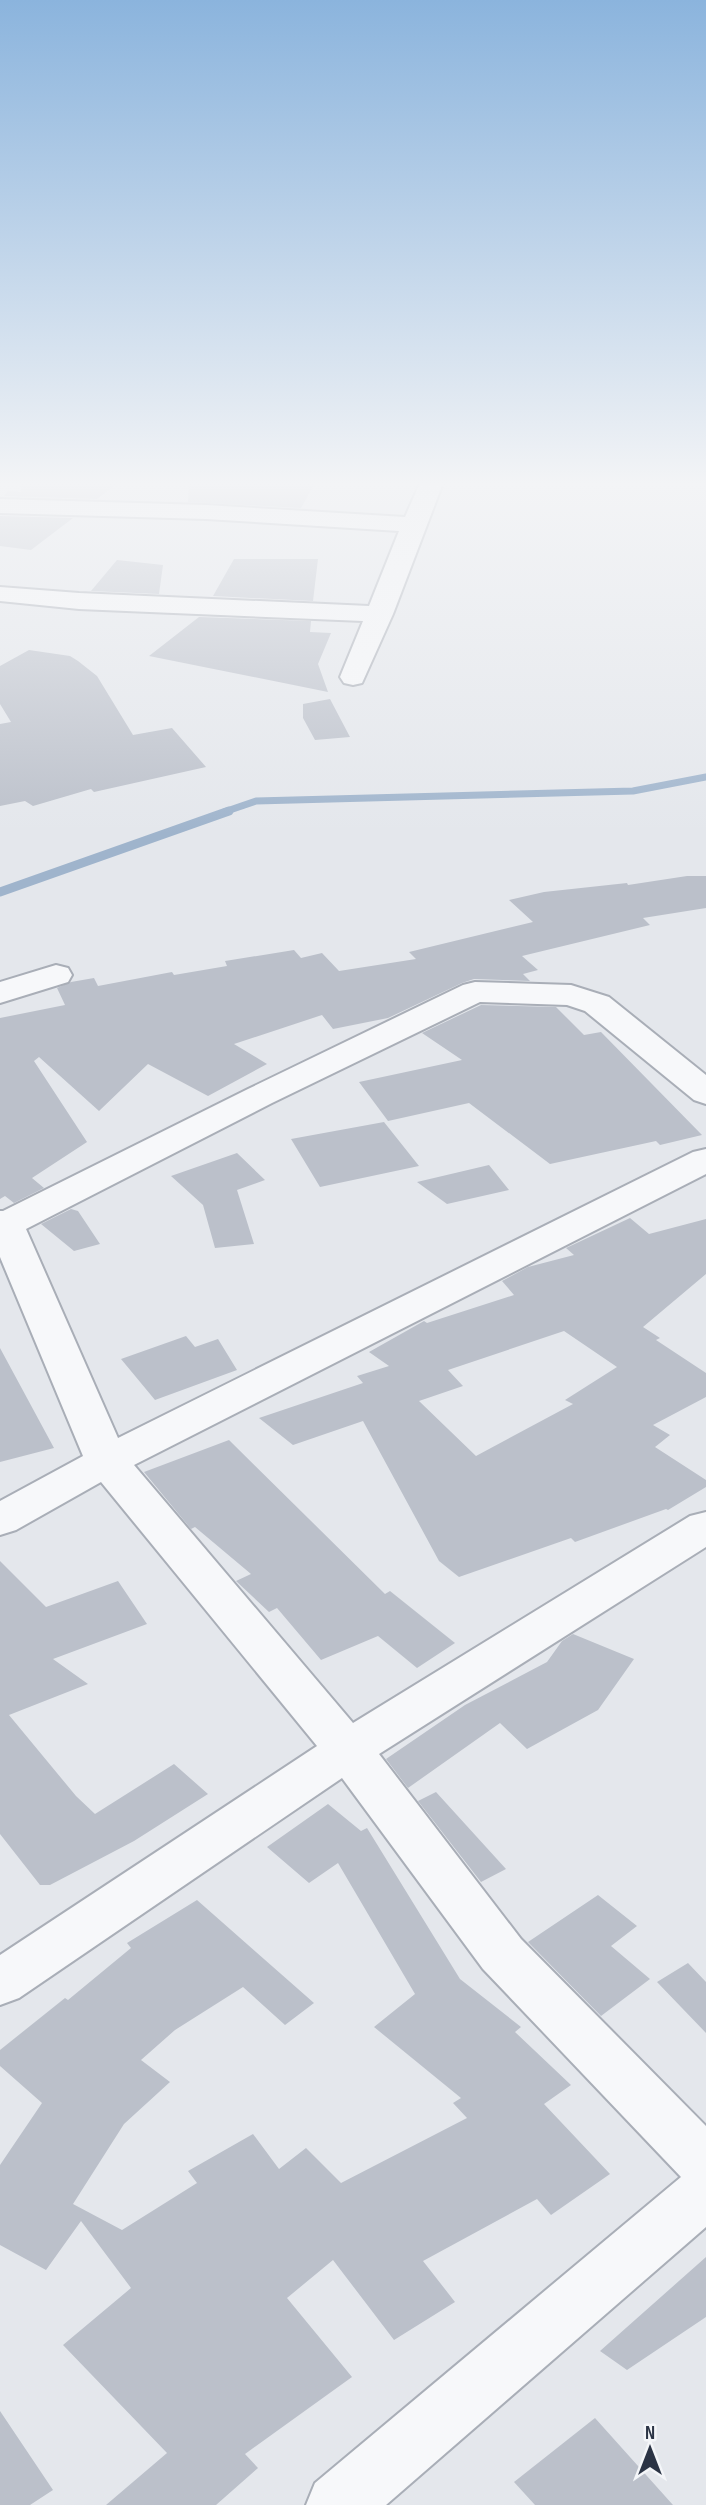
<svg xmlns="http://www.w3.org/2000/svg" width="706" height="2505" viewBox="0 0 706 2505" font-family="'Sofia Sans Condensed',sans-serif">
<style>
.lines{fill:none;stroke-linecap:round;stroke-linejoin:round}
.stream-far1{stroke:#9fb4cc;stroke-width:7}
.stream{stroke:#9fb4cc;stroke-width:9}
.building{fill:#bbc0ca;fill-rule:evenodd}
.minor-casing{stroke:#a9aeb7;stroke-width:4}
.minor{fill:#f7f8fa;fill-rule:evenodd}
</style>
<rect width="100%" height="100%" fill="#e4e7ec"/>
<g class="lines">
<!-- stream-far1 -->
<path class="stream-far1" d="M224,812L256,801L633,791L706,777"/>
<!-- stream -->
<path class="stream" d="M0,892L229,811"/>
</g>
<!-- building -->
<path class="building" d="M22,483H118L97,499L4,496L8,491L21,492Z
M189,483H315L301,508L188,502Z
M0,516L73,518L31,550L0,546Z
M234,559H318L313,601L213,596Z
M117,560L163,565L159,594L91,591Z
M199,617L311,621L310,632L331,633L318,664L328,692L149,656Z
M29,650L70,656L78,661L97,676L133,735L172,728L206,767L94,792L91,789L33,806L25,801L0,806V724L11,722L0,704V666Z
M330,699L350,737L315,740L303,718V704Z
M687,876H706V908L643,918L650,925L522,956L538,970L523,974L530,981L474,979L462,983L388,1018L333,1029L322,1015L234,1044L267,1064L208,1096L148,1064L99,1111L39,1057L34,1061L87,1142L32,1178L44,1188L14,1203L5,1196L0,1199V1018L65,1005L57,988L71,982L94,978L98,986L172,972L174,975L227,966L225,961L294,950L301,958L322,953L339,971L416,959L409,952L533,922L509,900L544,892L627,883L628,885Z
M481,1005L556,1007L584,1035L601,1032L702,1135L660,1145L656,1141L550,1164L469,1103L388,1121L359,1082L462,1060L422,1033Z
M384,1122L419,1166L320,1187L291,1139Z
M237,1153L265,1180L237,1190L254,1244L215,1248L203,1205L171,1176Z
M489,1165L509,1190L447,1204L417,1182Z
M71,1209L78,1211L100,1244L74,1251L41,1224Z
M630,1218L649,1234L706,1219V1274L643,1327L660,1338L656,1340L706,1373V1397L653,1425L670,1435L655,1447L706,1480V1487L668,1510L666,1509L575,1542L571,1538L459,1577L439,1561L363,1421L293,1445L259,1418L363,1383L357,1376L389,1366L369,1352L424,1321L427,1323L514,1295L502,1281L528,1267L574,1255L566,1248ZM564,1331L617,1367L565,1400L573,1404L476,1456L419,1401L463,1386L448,1370Z
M186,1336L195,1347L218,1339L237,1370L155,1400L121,1359Z
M0,1348L54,1448L0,1462Z
M229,1440L385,1594L390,1591L455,1643L417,1668L378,1636L321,1660L277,1608L269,1612L236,1581L251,1574L195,1527L191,1529L144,1472Z
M0,1561L46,1607L118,1581L147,1624L53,1659L88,1684L9,1715L76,1796L95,1814L174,1764L208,1794L134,1841L50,1885H40L0,1834Z
M573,1634L634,1659L598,1710L527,1749L500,1723L408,1788L386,1759L465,1705L547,1662L562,1641Z
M436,1792L506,1869L481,1882L418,1801Z
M328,1804L361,1831L367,1828L460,1979L521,2027L515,2032L571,2085L544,2104L610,2174L551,2215L537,2199L423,2261L455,2302L394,2340L333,2260L287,2298L352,2377L245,2454L258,2468L216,2505H106L167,2453L63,2345L131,2288L81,2221L46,2270L0,2245V2165L42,2103L0,2066V2050L65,1998L68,2000L131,1948L127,1943L197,1900L314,2003L285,2025L243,1987L175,2030L141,2060L170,2082L124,2124L73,2204L122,2230L197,2183L188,2171L253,2134L279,2169L306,2148L341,2183L467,2118L453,2103L461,2098L374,2027L415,1994L338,1863L309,1883L267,1847Z
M598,1895L637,1926L611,1946L650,1979L601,2016L528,1942Z
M688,1963L706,1982V2033L657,1982Z
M706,2257V2317L627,2370L600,2351Z
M0,2411L53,2490L30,2505H0Z
M595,2418L673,2505H535L514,2482Z"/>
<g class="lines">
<!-- minor casing -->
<g class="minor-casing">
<path id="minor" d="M420,483H443L393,614L362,683L353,685L344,683L340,677L363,621L79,609L0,601V587L79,593L369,606L399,531L206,519L0,513V499L206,505L405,517Z
M56,965L68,968L72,975L68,982L0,1003V982Z
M475,982L571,985L609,997L706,1075V1104L694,1100L585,1011L567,1005L480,1002L272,1103L26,1229L118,1438L693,1152L706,1149V1174L134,1465L353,1723L690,1516L706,1512V1547L379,1754L521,1939L706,2126V2227L386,2505H306L315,2483L681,2177L483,1969L342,1778L19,1998L0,2005V1955L317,1746L101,1482L16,1530L0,1535V1501L83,1456L0,1257V1211H3L248,1089L463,985Z"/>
</g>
<!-- minor -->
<use href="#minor" class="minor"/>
</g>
<!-- sky -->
<linearGradient id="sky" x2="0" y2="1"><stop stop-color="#8bb4dd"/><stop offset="0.58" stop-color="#f3f4f6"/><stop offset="1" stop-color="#f3f4f6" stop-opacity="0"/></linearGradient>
<rect width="706" height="834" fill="url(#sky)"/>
<!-- north arrow -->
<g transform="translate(650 2449)" stroke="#f4f6f9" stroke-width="5" paint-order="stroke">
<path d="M0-5L12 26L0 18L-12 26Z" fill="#2b3445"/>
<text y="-10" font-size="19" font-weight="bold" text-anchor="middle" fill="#2b3445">N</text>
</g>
</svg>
